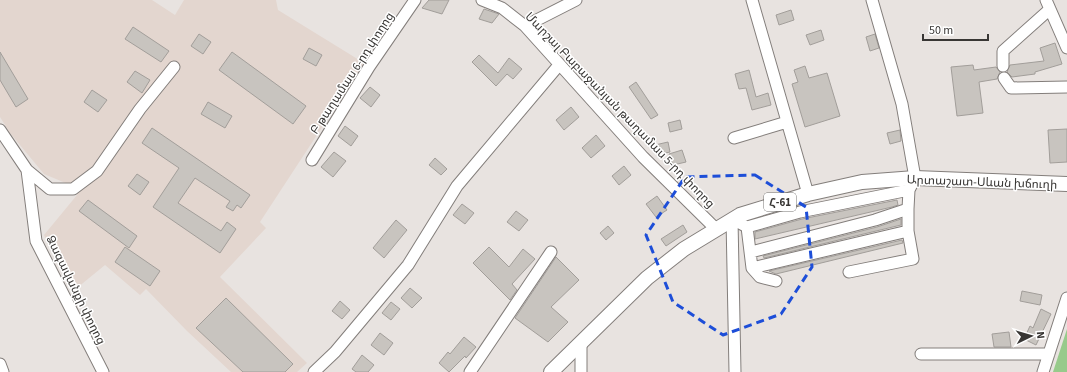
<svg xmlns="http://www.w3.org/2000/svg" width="1067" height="372" viewBox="0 0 1067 372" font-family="'Source Sans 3','Noto Sans Armenian',sans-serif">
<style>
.built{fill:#e3d6cf}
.green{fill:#97ca8b}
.building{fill:#c8c4bf;stroke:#a29e9a}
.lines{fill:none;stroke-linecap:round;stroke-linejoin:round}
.minor-casing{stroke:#837e7b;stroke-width:13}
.major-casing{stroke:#837e7b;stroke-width:16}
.minor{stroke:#fff;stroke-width:11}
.major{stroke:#fff;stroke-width:14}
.marked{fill:none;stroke:#1d4ed8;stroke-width:3;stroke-dasharray:8 5;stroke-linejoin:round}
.labels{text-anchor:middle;stroke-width:3;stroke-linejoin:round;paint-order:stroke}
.shield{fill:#fff;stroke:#747271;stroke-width:1}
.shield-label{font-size:11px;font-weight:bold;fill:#383634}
.street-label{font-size:12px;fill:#383634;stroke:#fff}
</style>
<rect width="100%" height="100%" fill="#e8e3e0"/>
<!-- built -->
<path class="built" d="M0,0H152L175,15L184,0H276L278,10L364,63L260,222L266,228L220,277L307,363L297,372H231L187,331L146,289L140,295L105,265L72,292L44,235L77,195L68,184L44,174L10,133L0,117Z"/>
<!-- green -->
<path class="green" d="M1067,329V372H1053Z"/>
<!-- building -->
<path class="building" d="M429,0H449L442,14L422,8Z
M484,9L499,14L492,23L479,19Z
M791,10L794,20L779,25L776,15Z
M133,27L169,51L161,62L125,39Z
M821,30L824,40L810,45L806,35Z
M199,34L211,42L203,54L191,46Z
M875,34L879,48L870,51L866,37Z
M1055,43L1062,64L1035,72V74L1012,77L1007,72L1010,65L1044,61L1040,48Z
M309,48L322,55L316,66L303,59Z
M0,52L28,99L16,107L0,80Z
M232,52L306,106L293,124L219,70Z
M479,55L498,73L509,58L522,69L513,79L507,74L496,86L472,62Z
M973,65L974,70L996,67L1000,72L997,79L979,82L983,113L957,116L951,67Z
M805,66L809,78L827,73L840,116L805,127L792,84L798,82L794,70Z
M749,70L756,97L768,93L771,105L752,110L746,88L739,89L735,74Z
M135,71L150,80L142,93L127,82Z
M636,82L658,115L651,119L629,87Z
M370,87L380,95L371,107L360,98Z
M92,90L107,100L98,112L84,102Z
M208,102L232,116L225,128L201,114Z
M571,107L579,117L564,130L556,120Z
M680,120L682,129L670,132L668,123Z
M345,126L358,136L351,146L338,136Z
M152,128L250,195L241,208L237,205L233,211L226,207L230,201L195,178L178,203L221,231L227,222L236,229L220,253L153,207L179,168L142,143Z
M1067,129V162L1050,163L1048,130Z
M900,130L901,141L890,144L887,133Z
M596,135L605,146L591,158L582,148Z
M668,142L670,152L657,155L655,145Z
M682,150L686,162L673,165L669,154Z
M334,152L346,161L333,177L321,167Z
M435,158L447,169L441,175L429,165Z
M624,166L631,175L619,185L612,176Z
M137,174L149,182L140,195L128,186Z
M657,196L667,210L656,217L646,204Z
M88,200L137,236L129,248L79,211Z
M897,200L898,205L892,207L755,239V232L802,219Z
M462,204L474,213L465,224L453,215Z
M516,211L528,220L519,231L507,222Z
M901,219V225L764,258L763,256L877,227Z
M396,220L407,230L384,258L373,248Z
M683,225L687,232L666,246L661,239Z
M608,226L614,233L606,240L600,233Z
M902,240L903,243L776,274L769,271Z
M125,247L160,271L150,286L115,262Z
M489,247L509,267L523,249L535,259L512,284L517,290L510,300L473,263Z
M556,257L579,280L551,307L568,322L548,342L515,318Z
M410,288L422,298L412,308L401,298Z
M1022,291L1042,295L1040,305L1020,301Z
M226,298L293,364L285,372H243L196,328Z
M340,301L350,310L342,319L332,311Z
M391,302L400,309L391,320L382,313Z
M1041,309L1051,314L1036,345L1024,339L1030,326L1033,328Z
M1009,332L1011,347H994L992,334Z
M380,333L393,343L384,355L371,345Z
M464,337L476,347L466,358L465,356L449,372L439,363L448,352L450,354Z
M362,355L374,365L368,372H356L352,369Z"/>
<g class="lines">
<!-- minor casing -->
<g class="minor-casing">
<path id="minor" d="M482,0L502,8L525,26L643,157L716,229
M752,0L808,194
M1046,0L1067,48
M525,26L576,0
M1003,66V51L1050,9
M1004,78L1011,88L1067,87
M0,130L27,170L36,241L103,372
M734,138L787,122
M312,160L369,67L415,0
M27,170L50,189H73L97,171L140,109L174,67
M747,227L800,212L909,190
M751,252L875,220L908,209
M752,268L908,231
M849,272L913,259L908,231V209L909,190L915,178L902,104L872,0
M581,343V372
M921,354H1049
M0,364L3,372
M314,372L335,352L408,265L457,186L559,65
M470,372L551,252
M735,372L732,219L747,227L752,268L760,277L776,281
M1043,372L1067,298"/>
</g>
<!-- major casing -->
<g class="major-casing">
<path id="major" d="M551,372L647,278L684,249L740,215L808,194L862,182L915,178L1067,184"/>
</g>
<!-- minor -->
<use href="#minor" class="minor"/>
<!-- major -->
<use href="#major" class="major"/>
</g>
<!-- marked area -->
<path class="marked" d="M755,175L806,207L812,267L781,314L723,335L673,302L646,235L685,177Z"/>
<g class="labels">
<!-- shield labels -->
<rect class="shield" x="764" y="193" width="32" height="18" rx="3"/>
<g class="shield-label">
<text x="780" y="206">Հ-61</text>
</g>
<!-- street labels -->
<g class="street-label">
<text transform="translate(352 73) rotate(-57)" y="4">Բ թաղամաս 6-րդ փողոց</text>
<text transform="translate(620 110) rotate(46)" y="4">Մարշալ Բաբաջանյան թաղամաս 5-րդ փողոց</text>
<text transform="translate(982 182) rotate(2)" y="4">Արտաշատ-Սևան խճուղի</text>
<text transform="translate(76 290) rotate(64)" y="4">Ձագավանքի փողոց</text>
</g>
</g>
<!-- north arrow -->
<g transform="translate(1031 336) rotate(85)" stroke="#ffffff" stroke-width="3" paint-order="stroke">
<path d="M0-3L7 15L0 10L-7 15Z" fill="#383634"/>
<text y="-6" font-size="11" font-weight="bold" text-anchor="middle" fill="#383634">N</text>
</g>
<!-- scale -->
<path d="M923 34v6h65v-6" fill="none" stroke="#383634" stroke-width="2"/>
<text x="929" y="34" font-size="12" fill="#383634" stroke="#ffffff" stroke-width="3" paint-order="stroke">50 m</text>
</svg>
